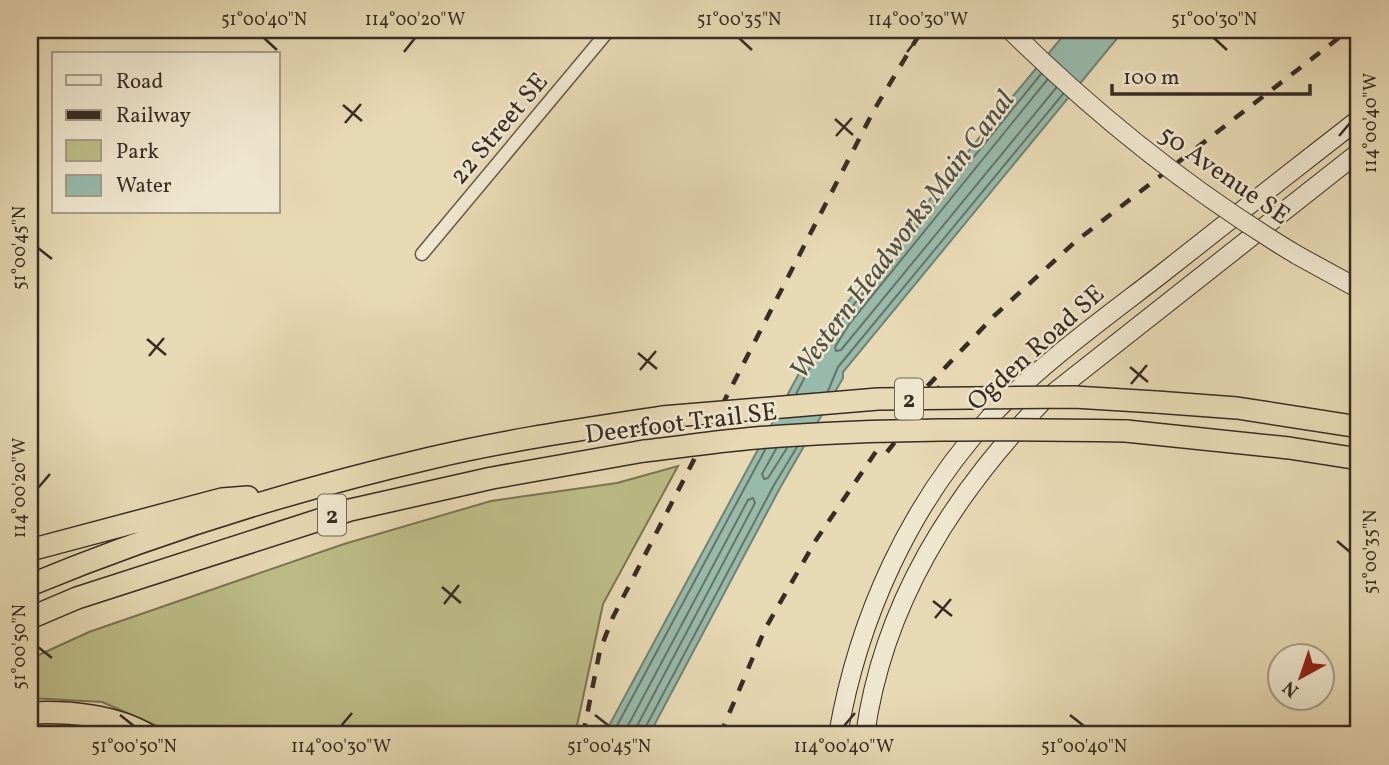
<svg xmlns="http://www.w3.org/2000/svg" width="1389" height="765" viewBox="0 0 1389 765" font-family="Vollkorn,serif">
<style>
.green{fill:#bdbd87;stroke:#7a7456;stroke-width:2}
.water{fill:#97baab;stroke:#718175;stroke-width:2}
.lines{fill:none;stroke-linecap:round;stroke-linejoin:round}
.shore{stroke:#687368;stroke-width:2}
.street-casing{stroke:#645748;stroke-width:15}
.secondary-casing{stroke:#382c24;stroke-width:20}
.highway-casing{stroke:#382c24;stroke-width:24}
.street{stroke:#efe6ce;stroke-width:12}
.secondary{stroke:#efe6ce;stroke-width:18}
.highway{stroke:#e7d9b4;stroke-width:21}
.rail{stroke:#382c24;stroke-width:4.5;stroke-dasharray:12 12;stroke-linecap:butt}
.secondary-bridge-casing{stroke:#382c24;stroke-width:20;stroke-linecap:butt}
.highway-bridge-casing{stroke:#382c24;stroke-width:24;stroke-linecap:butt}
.secondary-bridge{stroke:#efe6ce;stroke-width:18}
.highway-bridge{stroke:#e7d9b4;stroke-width:21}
.ticks{fill:none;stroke:#382c24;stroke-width:2.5}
.labels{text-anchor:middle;stroke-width:5;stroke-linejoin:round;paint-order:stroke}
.shield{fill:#efe6ce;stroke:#6f6457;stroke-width:2}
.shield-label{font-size:24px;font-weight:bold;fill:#382c24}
.street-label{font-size:26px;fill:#382c24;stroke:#efe6ce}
.water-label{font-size:28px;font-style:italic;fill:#505046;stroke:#efe6ce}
.neatline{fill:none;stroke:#382c24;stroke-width:2.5}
.ticks-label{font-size:18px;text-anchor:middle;fill:#382c24}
</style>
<rect width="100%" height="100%" fill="#e7d9b4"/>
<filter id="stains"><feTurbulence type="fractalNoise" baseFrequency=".00286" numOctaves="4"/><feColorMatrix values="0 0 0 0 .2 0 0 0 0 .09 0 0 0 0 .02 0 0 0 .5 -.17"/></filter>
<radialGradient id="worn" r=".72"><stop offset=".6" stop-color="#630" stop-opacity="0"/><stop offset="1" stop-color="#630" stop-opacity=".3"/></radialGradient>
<!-- green -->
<path class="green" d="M678,466L603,604L575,735H178L102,702L30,698V659L89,632L344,544L491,501L617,483Z"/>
<!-- water -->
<path class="water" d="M1068,30H1124L843,372V378L780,488L649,735H604L803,366L838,314L1004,107Z"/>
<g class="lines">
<!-- shore -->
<path class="shore" d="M1047,80L850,323L835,347L836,351L841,350L1056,88
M828,391L838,367L1063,94
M796,394L809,369L843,318L1041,74
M776,449L762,474L764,479L768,478L787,448
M612,735L765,450
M623,735L748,500L753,498L755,503L637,726L635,735
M644,735V730L774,485L797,447"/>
<!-- street casing -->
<g class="street-casing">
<path id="street" d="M422,254L609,30"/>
</g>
<!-- secondary casing -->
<g class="secondary-casing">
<path id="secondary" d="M1297,255L1359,289
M838,735C858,618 910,503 992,415C1042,363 1102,320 1159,276C1226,223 1292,171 1359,119
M865,735C883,604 952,496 1042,402L1359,152"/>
</g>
<!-- highway casing -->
<g class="highway-casing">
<path id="highway" d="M1156,402L1237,408L1359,427
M1126,431L1289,448L1359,459
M30,550L222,499L248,497
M30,585C160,531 294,490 431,458C507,440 585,429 662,417
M30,618L77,598L350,510L492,478L644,451
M30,713C68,711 115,715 148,735"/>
</g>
<!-- street -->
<use href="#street" class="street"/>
<!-- secondary -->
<use href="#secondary" class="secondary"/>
<!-- highway -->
<use href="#highway" class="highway"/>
<!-- rail -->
<path class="rail" d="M887,452L942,384
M583,735L600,650L613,617L874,110L922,30
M720,735L765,629L816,540L890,431L921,393L994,316L1075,242L1349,30"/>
<!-- secondary-bridge casing -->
<g class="secondary-bridge-casing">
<path id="secondary-bridge" d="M1010,30C1097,116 1192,192 1297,255"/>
</g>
<!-- highway-bridge casing -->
<g class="highway-bridge-casing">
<path id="highway-bridge" d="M662,417L878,399L1074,397L1156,402
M644,451C681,447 719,441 756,438C879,428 1003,429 1126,431"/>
</g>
<!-- secondary-bridge -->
<use href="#secondary-bridge" class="secondary-bridge"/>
<!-- highway-bridge -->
<use href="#highway-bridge" class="highway-bridge"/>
</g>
<!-- ticks -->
<path class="ticks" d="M264,38L277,50M739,38L752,50M1214,38L1227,50M404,52L415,38M907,52L918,38M343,105L362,121M835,119L853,135M345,123L361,104M836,136L852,118M1339,136L1350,123M38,248L52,259M147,339L166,355M638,353L657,369M149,356L164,338M1130,367L1148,382M640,370L656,351M1131,384L1147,365M38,488L50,474M1337,541L1350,552M442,587L461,603M933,601L952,616M444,604L459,585M935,618L951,599M38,647L52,658M120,715L134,726M595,715L609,726M1070,715L1084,726M341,726L352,713M844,726L855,713"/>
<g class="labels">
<!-- shield labels -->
<g class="shield">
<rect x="895" y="378.5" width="28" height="41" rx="5"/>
<rect x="318" y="494.5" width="28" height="41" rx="5"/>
</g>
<g class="shield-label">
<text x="909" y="407">2</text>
<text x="332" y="523">2</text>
</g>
<!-- street labels -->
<g class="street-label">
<text transform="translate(498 128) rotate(-50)" y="9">22 Street SE</text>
<text transform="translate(1225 174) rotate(35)" y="9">50 Avenue SE</text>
<text transform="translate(1035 347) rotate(-42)" y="9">Ogden Road SE</text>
<text transform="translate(681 422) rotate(-7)" y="9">Deerfoot Trail SE</text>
</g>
<!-- water labels -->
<g class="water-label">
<text transform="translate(901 234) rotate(-53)" y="10">Western Headworks Main Canal</text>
</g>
</g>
<!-- margin -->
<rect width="1389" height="765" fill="none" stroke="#e7d9b4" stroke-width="77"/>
<!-- legend -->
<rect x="52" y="52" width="228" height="161" fill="#efe6ce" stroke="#a69c8a" stroke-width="2"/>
<rect x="66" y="75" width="35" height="10" fill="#efe6ce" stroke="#a69c8a" stroke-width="2"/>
<text x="116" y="88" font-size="21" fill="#382c24">Road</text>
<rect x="66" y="110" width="35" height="10" fill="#382c24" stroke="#a69c8a" stroke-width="2"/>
<text x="116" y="122" font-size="21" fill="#382c24">Railway</text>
<rect x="66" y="140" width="35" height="21" fill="#bdbd87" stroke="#a69c8a" stroke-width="2"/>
<text x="116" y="158" font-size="21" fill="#382c24">Park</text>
<rect x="66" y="175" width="35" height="21" fill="#97baab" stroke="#a69c8a" stroke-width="2"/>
<text x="116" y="192" font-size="21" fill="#382c24">Water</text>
<!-- north arrow -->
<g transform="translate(1301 677) rotate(220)"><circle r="33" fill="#efe6ce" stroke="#a69c8a" stroke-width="2"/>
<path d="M0-5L12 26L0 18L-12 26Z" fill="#8f2418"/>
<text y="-10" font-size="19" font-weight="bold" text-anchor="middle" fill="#382c24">N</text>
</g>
<!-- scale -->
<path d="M1112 84v10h198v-10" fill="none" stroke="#382c24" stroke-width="3.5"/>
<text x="1123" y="84" font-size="21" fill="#382c24" stroke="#efe6ce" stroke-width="5" paint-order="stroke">100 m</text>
<rect x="38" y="38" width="1312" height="688" class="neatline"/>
<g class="ticks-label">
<text x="264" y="25">51°00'40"N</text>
<text x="415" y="25">114°00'20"W</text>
<text x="739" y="25">51°00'35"N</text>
<text x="918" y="25">114°00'30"W</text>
<text x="1214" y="25">51°00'30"N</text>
<text transform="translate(1370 123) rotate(-90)" y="6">114°00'40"W</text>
<text transform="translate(19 248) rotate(-90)" y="6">51°00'45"N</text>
<text transform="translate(19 488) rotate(-90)" y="6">114°00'20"W</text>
<text transform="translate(1370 552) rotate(-90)" y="6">51°00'35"N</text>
<text transform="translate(19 647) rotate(-90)" y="6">51°00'50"N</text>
<text x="134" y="752">51°00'50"N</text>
<text x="341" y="752">114°00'30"W</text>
<text x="609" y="752">51°00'45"N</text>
<text x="844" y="752">114°00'40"W</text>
<text x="1084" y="752">51°00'40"N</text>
</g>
<rect width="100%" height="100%" filter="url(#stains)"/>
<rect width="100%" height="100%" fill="url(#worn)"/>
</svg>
